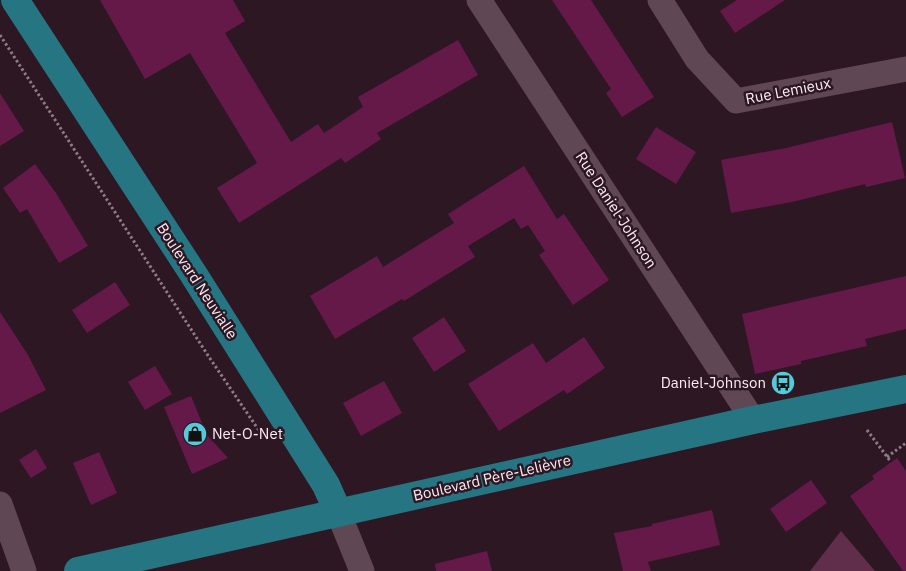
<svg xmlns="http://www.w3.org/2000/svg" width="906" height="571" viewBox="0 0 906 571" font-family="'IBM Plex Sans',sans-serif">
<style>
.green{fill:#602d4b}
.building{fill:#641949}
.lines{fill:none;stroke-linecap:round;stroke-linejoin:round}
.path{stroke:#8e7b85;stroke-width:3;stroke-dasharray:2.5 2.5;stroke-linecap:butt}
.minor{stroke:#604754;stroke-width:25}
.major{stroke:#267583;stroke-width:28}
.labels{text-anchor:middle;stroke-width:5;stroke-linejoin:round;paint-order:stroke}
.street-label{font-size:15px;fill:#fbebf3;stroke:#2d1723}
.poi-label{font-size:15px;fill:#fbebf3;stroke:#2d1723;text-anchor:end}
</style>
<rect width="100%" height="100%" fill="#2d1723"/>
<!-- green -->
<path class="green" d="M841,531L875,571H810Z"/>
<!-- building -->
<path class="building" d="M100,0H233L245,21L225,33L291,142L318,124L324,133L363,107L358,97L458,40L478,75L377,133L381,139L345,163L341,158L239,223L217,188L257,163L190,53L145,79Z
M552,0H591L654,97L622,117L606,93L611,89Z
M737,0H785L735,33L720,11Z
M0,93L24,131L0,146Z
M892,122L905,178L866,187L865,184L792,202L731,213L721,160L786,148Z
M656,127L696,152L676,184L636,159Z
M35,164L56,193L88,246L59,263L27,209L20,213L3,188Z
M524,166L557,219L564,214L609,280L573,305L539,255L545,251L528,225L521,229L514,218L468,246L475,257L404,301L402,299L335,339L310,296L377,256L383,267L454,223L448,214Z
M906,276V329L865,339L867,346L801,361V364L755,374L742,314Z
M115,282L130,305L87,333L72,310Z
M0,312L28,355L46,390L0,413Z
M444,317L466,351L434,372L412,338Z
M584,337L605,368L567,394L564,390L499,431L468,384L533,343L546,363Z
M155,366L172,394L145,410L128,382Z
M384,381L402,413L361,436L343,403Z
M191,396L207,435L228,458L192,474L164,407Z
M36,449L47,468L31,478L19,460Z
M99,452L117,493L91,505L73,463Z
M897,458L906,471V571H903L850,496L874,479L872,476Z
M811,480L827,503L786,532L770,509Z
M712,510L720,545L648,562L651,571H623L614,533L652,526V524Z
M487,551L492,571H436L435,564Z"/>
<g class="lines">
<!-- path -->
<path class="path" d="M0,35L209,357L260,432
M867,430L891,462
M887,457L906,443"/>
<!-- minor -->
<path class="minor" d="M479,0L753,420
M660,0L697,59L736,101L906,69
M0,504L24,571
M338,512L362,571"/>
<!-- major -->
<path class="major" d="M15,0L194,275L326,485L338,512
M78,571L753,420L906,389"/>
</g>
<!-- icons -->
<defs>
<g id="bus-disc" transform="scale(1.25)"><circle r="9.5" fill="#53cbda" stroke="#2d1723"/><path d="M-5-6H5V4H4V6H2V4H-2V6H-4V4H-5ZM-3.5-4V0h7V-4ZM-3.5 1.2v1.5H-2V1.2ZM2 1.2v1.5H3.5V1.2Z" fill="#111"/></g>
<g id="shop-disc" transform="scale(1.25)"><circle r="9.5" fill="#53cbda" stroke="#2d1723"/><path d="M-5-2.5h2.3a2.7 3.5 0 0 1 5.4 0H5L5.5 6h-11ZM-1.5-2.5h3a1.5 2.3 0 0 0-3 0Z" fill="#111"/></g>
</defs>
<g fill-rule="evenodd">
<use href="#bus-disc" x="783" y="383"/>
<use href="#shop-disc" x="195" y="434"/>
</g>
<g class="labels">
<!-- street labels -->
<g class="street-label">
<text transform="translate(788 91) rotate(-11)" y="5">Rue Lemieux</text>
<text transform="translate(616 210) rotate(57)" y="5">Rue Daniel-Johnson</text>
<text transform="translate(197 281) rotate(57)" y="5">Boulevard Neuvialle</text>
<text transform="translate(492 478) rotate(-13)" y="5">Boulevard Père-Lelièvre</text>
</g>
<!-- poi labels -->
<g class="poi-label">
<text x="766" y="388">Daniel-Johnson</text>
<text x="212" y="439" text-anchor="start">Net-O-Net</text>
</g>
</g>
</svg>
